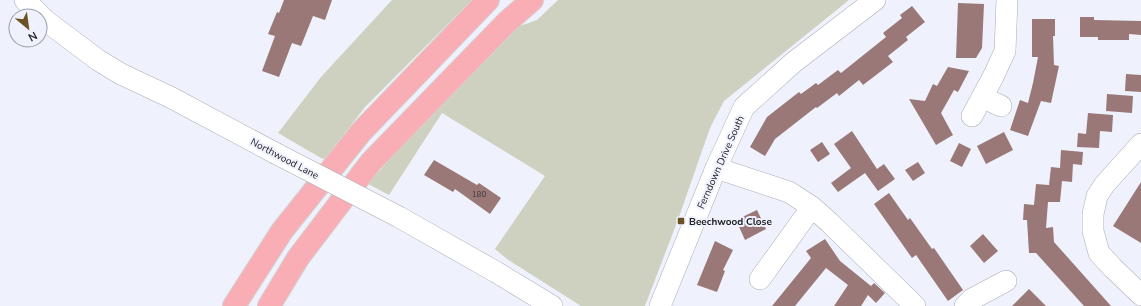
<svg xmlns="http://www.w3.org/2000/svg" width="1141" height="306" viewBox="0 0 1141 306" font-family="'Nunito Sans',sans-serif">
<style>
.green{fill:#ced1bf}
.building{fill:#997877}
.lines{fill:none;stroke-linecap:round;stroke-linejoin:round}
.minor-casing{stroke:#aaacb5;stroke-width:22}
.highway-casing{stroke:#d2d3d3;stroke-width:24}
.minor{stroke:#fff;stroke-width:21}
.highway{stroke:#f9aeb5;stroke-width:22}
.minor-bridge-casing{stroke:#aaacb5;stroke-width:22;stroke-linecap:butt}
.minor-bridge{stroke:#fff;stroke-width:21}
.poi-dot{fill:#6b5123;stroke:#eff2fc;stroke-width:1.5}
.labels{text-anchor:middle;stroke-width:4;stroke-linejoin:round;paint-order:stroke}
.number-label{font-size:8px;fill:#3e3739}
.street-label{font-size:10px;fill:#202124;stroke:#eff2fc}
.poi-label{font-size:10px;font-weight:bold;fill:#202124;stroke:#eff2fc;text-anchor:start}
</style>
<rect width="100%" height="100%" fill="#eff2fc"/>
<!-- green -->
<path class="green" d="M392,0H472L365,107L325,159L321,158L278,133L321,77Z
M558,0H849L724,101L710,128L679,217L645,306H581L507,259L495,249L545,176L442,113L389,195L368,184L432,111L517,27L537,20Z"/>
<!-- building -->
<path class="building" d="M284,0H332L325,20L313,16L301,46L292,43L279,77L262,71L275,36L268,34L277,12L279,13Z
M958,3L984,4L982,48L976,58H956Z
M912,6L925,22L906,37L908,40L888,56L893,62L863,85L859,80L839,96L837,93L817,108L816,107L775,139L765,156L750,147L767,117L799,92L801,94L816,83L818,85L838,70L841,73L886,37L883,33L902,18L900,15Z
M1080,17H1094V20L1141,21V35L1129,34V40H1098V37H1080Z
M1032,19H1055V36H1053L1054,65L1059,66L1051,103L1041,101L1028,136L1010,130L1020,100L1028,103L1033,83L1038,57H1032Z
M948,67L969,71L958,92L954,90L941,113L953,135L936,145L909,99L925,101L933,84L937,86Z
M1126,74L1141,75V92L1125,91Z
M1107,94L1133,96L1132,113L1106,111Z
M1088,113L1113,115L1112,132L1100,131L1099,148L1077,147L1078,133L1086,134Z
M852,131L877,169L884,164L895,179L878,191L865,173L838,192L831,183L851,168L834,144Z
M1004,132L1013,150L986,164L977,146Z
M822,142L830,154L818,162L810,150Z
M959,143L971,149L962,167L950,161Z
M1061,150L1083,152L1082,165L1073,164L1072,182L1062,181L1060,202H1048L1046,228L1053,227L1054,242L1111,306H1084L1036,253H1029L1027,220H1023L1024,204L1034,205L1036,184L1049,185L1051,167L1060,168Z
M434,160L477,185L479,183L501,198L490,214L455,189L453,192L424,175Z
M918,162L925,173L913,181L905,170Z
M1141,182V243L1113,226Z
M889,193L908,220L910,218L932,249L934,248L963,290L948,301L916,255L912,258L874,204Z
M757,210L766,229L745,240L736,220Z
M983,234L998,251L984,263L970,246Z
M825,239L840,261L871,286L874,283L885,293L876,303L868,295L861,306H834L848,285L826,268L795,306H772L811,258L806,251Z
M715,241L733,250L723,270L725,271L717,292L697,285Z
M1029,289L1046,306H1012Z"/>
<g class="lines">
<!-- minor casing -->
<g class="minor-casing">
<path id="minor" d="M25,0L46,21L98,60L121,74L170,97L275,153
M982,97L1001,106
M972,116L994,75L1005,51L1007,0
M1141,144L1105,184L1097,196L1093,214V231L1099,253L1113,268L1141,295
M716,168L789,192L812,207L829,222L915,306
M399,217L496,272L552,306
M760,279L812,207
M660,306L716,168L744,107L794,62L875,0
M965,306L972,299L1006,281"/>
</g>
<!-- highway casing -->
<g class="highway-casing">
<path id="highway" d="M234,306L282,231L361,132L488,0
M269,306L298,258L371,162L507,22L532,0"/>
</g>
<!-- minor -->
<use href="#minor" class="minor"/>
<!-- highway -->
<use href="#highway" class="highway"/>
<!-- minor-bridge casing -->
<g class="minor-bridge-casing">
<path id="minor-bridge" d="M275,153L399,217"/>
</g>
<!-- minor-bridge -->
<use href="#minor-bridge" class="minor-bridge"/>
</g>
<!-- markers -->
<rect class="poi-dot" x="677" y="217" width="8" height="8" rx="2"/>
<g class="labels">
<!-- number labels -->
<g class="number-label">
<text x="479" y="197">180</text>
</g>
<!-- street labels -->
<g class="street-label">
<text transform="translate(285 158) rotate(28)" y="4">Northwood Lane</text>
<text transform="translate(720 162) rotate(-66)" y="4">Ferndown Drive South</text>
</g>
<!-- poi labels -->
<g class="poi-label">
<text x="689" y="225">Beechwood Close</text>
</g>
</g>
<!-- north arrow -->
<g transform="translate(28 28) rotate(151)"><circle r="19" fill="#eff2fc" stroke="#9c9ea6"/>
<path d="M0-3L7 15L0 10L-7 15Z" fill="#6b5123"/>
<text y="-6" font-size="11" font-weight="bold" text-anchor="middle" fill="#202124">N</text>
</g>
</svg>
